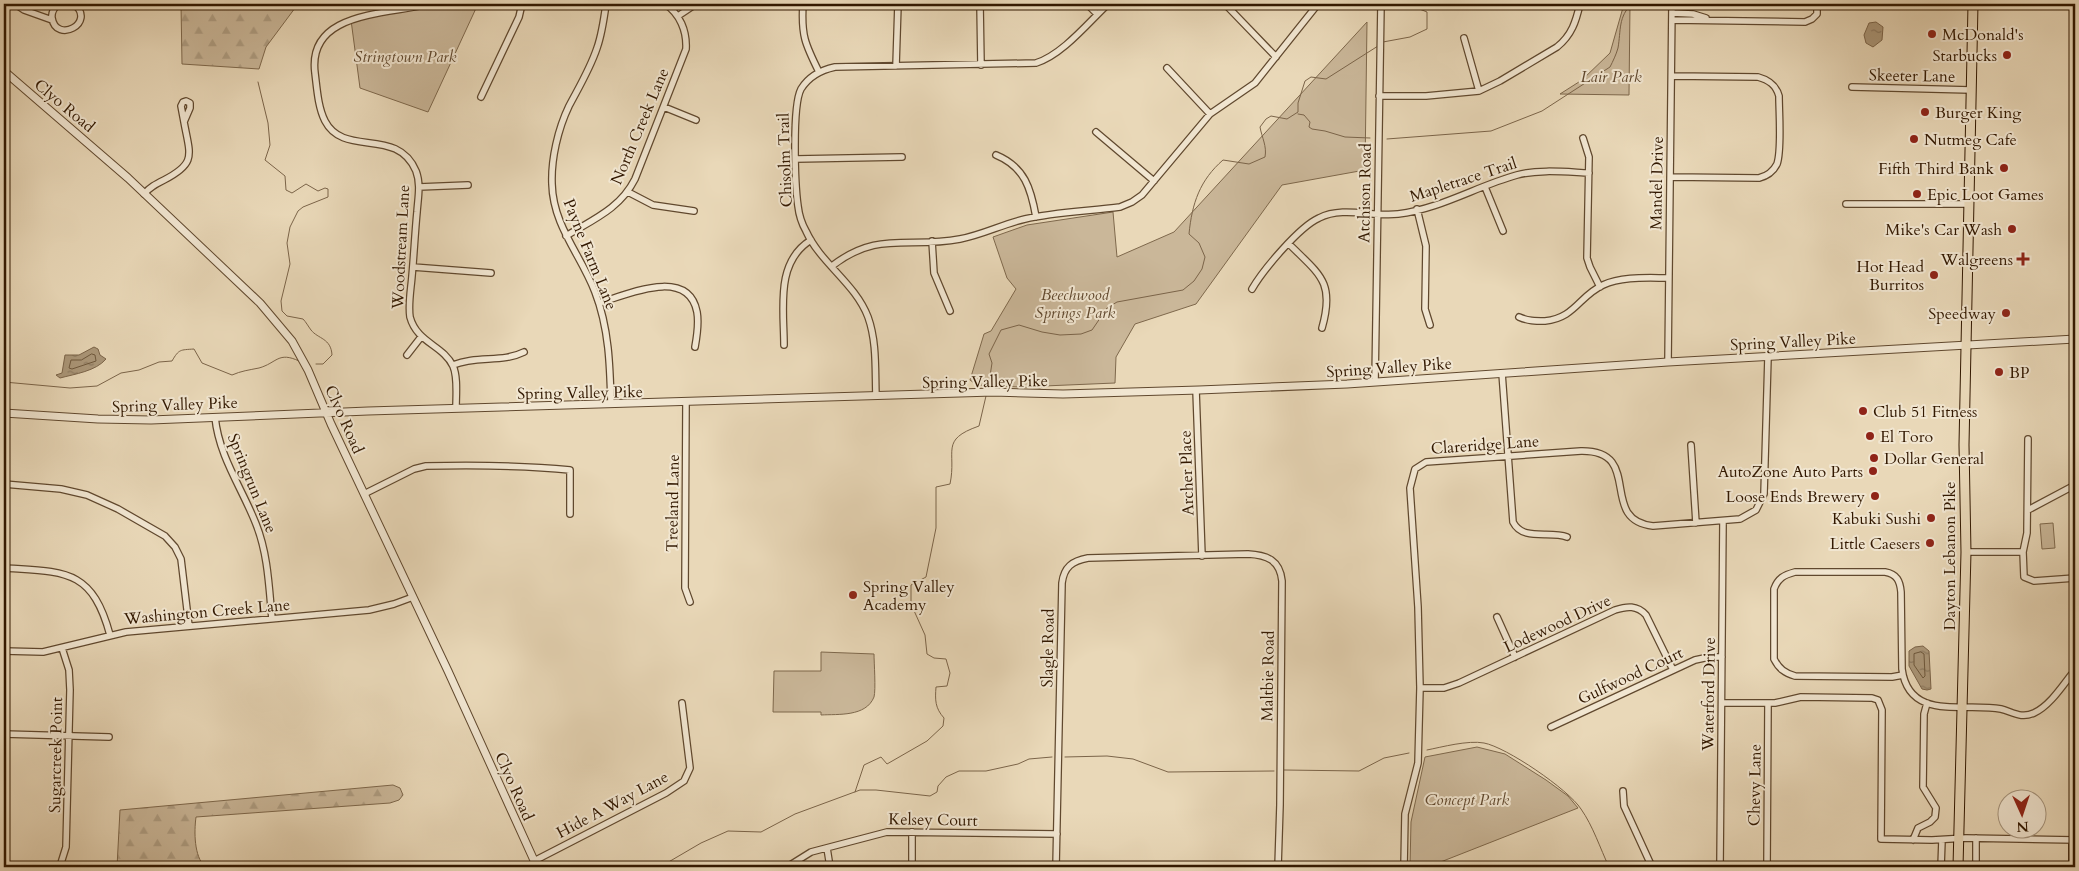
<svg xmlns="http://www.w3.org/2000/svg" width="2079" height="871" viewBox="0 0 2079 871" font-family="Cardo,serif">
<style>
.forest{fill:url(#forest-firs);stroke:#7e684c}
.park{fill:#cab799;stroke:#7e684c}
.water{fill:url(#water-ripples);stroke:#7b6449}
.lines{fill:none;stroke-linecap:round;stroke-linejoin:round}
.shore{stroke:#6e583c;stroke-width:1}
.stream{stroke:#7b6449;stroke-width:1}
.minor-casing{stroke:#60482e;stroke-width:8}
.tertiary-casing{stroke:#60482e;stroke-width:9}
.primary-casing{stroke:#321800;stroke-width:11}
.minor{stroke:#f1e6d1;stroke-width:5.5}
.tertiary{stroke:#f1e6d1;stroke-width:7}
.primary{stroke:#e9d8b8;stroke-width:9}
.poi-dot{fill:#8f2418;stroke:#f1e6d1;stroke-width:2}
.labels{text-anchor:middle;stroke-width:4;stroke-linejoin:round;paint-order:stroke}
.poi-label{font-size:16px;fill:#321800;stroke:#f1e6d1;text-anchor:end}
.park-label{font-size:16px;font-style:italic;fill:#60482e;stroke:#f1e6d1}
.street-label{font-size:16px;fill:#321800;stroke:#f1e6d1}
</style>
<defs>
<pattern id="forest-firs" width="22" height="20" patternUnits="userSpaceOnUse" patternTransform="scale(1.25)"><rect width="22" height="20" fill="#cab799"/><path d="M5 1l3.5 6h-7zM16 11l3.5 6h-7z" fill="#ae9d82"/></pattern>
<pattern id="water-ripples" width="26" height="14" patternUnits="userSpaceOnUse" patternTransform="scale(1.25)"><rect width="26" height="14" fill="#ab9779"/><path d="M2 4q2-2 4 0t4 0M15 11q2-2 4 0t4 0" fill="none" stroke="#8c7a61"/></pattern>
</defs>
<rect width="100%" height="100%" fill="#e9d8b8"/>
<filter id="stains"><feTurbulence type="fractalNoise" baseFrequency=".004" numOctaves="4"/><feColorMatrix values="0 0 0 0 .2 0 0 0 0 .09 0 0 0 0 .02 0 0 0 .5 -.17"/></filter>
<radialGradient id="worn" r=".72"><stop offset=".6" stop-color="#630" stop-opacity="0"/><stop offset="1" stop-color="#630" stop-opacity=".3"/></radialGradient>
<!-- forest -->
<path class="forest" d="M181,4H298L266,47L259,69L182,64Z
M393,785L400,788L403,795L399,800L390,803L196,817C194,832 194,856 205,867H117L120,810Z"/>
<!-- park -->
<path class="park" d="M429,4H478L428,112L360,88L351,20Z
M1624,4H1630L1629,95L1560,94L1582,80L1610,53Z
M1367,22L1365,170L1282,185L1196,304L1135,324L1116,357L1115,383L1044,386L1040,388L977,385L970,380L984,334L991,331L1016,289L1007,278L993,237L1027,225L1113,212L1117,257L1174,232Z
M2053,523L2055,548L2042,549L2040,524Z
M821,652L874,654C874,662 876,690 874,697C866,717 838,714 821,715V712H773L774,671H821Z
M1477,747L1505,754L1546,780L1568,796L1578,808L1438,863L1410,866L1411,822L1425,757Z"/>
<!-- water -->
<path class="water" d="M1876,22L1883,27L1882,40L1873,47L1866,43L1864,35L1869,23Z
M94,347L98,349L100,355L106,359C96,371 75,374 60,378L56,375L62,373L65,355H79Z
M1923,646L1929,651L1931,689L1927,690L1922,689L1909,666V651L1915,647Z"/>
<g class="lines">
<!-- shore -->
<path class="shore" d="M92,354L95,355L96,361L72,369L69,368L71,360H81Z
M1921,652L1924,654L1925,676L1923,678L1914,665V654Z"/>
<!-- stream -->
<path class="stream" d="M1383,42L1410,37L1427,29V12L1407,4
M258,82L268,123L270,145L265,160L285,176L286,190L292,193L306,184L318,191L325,188L328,189V197L303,207L298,211L290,227L287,243L290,264L281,301L282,311L287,316L303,319C306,322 308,326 311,330C318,339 331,338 332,355L323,364H316
M1298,114L1304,115L1310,122L1309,127L1312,129L1325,131L1345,137L1370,138
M1387,139L1491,131L1542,111L1610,67C1613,61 1616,55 1618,48C1621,31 1618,16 1632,4
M4,382L70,388L97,386L121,373L139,370L159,362L172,361C179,349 180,350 194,349L202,363L232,375C241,371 249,370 259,368C277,363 278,351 299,361
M988,389L992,363L989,354L1001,330L1019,325L1042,332L1060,335L1081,334L1092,330L1107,308L1117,302L1183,290L1194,281L1202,269L1205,257L1199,243L1189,234C1192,203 1200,180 1223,160L1249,164L1265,157C1267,146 1262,138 1260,127L1266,119L1271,116L1287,119L1298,112V103L1305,81L1311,77L1326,79L1378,46
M1427,750C1442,747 1468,740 1484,743C1506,747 1568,789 1581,809C1593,826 1600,848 1609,867
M1065,757L1107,756L1133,759L1168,772L1274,771
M1284,770L1359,771L1384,758L1409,753
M855,792L864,765L881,757L887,764L927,741L943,726L944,718C935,708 935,700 936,687L947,686L950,673L946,659L934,658L927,654L925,635L911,604V585L926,577L936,528V487L950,484C957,451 939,440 979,426L986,396
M660,867L701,843L728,831L761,832L795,814L860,790H876L930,796L937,792L938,786L946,777L959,771H986L1018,764L1029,759L1052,757"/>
<!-- minor casing -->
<g class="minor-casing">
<path id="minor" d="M15,4L24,10L52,20
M58,4C54,8 51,12 52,18C56,44 97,23 74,4
M429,4C387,15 307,11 315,73C317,89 318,107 325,121C344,158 397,126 416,171C421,184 418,198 417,212C415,233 414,254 412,276C411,289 408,304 410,317C417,343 443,345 453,366C458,377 456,395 456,408
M606,4C604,19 602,34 597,48C590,69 579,87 569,106C558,129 551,159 552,184C553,226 581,255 595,292C609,328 610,366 611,404
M803,4C801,35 805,44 819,72
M980,4L981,65
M1087,4L1097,14
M1225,4L1276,57
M1672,13L1693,14L1706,18
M678,16L696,4
M1672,20L1805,22L1812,19L1817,14V4
M1464,38L1479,91
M896,66L898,4
M1167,68L1210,114
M1852,87L1971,90
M1379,96H1426L1479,91L1500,81L1557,47C1572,35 1576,21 1580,4
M481,97L519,17L522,4
M186,101L190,103V108L184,122L181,106L183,102Z
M664,107L696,120
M1096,132L1154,181
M1583,138L1589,157L1587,258L1590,267L1600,287
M996,155C1025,167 1031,189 1036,217
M796,159L902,157
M1670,177L1759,178C1767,176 1773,172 1777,164C1782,150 1779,113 1779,96C1776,85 1769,80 1758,77L1672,76
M419,187L468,185
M1485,187L1503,231
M628,192L653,205L694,211
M144,194C150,187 156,184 164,180C197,163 190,155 184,122
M1846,204H1969
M1417,209L1426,246L1425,309L1430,325
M566,236C592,220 620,209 635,179L686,49C687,31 680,14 665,4
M932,241L934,273L950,311
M1289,244C1320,275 1335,282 1322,328
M832,266C878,230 909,249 960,239C982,235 1003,224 1025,219C1054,212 1090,211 1120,207L1132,202L1142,195L1210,114L1255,83L1318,4
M413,267L491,273
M1252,289C1263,270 1299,227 1319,218C1343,206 1372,217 1398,214C1440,209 1477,186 1517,175C1539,169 1566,172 1589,173
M599,303C626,295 688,266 697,312C699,323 697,336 695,347
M1519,317C1528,321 1535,321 1545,321C1575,318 1579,296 1603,285C1622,276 1648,278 1669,278
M784,345C784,309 775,262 811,240
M407,355L421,337
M1668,362L1672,4
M453,365C477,355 502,363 524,352
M1502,373L1513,522C1523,542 1550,530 1567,537
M1375,382L1381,4
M1196,390L1202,556
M876,396C875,370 877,342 868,317C855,283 821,264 806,231C802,224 799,215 798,206C795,185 792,106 801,89C809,76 821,70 835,67L1036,63C1062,55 1088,23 1108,4
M686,403L685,588L690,602
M215,417C219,457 242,488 256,524C268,554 269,587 272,619
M2028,439L2027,533L2023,552L2024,577L2034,581L2075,578
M1691,445L1696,523
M4,484L61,489L87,495L118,509L165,536L175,547L181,559L189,626
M364,494L414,469L426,466C475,465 522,465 570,470V514
M2028,510L2075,485
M1966,552H2023
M4,568C64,572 92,568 110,635
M1497,617L1515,657
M4,651L43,652L126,632L369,610L394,604L413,597
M1903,675L1892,677L1795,676C1785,673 1779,669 1774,659V589C1778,578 1784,575 1795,572H1885C1897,574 1900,581 1901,592L1902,669C1909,722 1965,702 2001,709C2013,712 2021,719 2034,713C2049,706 2061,688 2071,675L2075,674
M1420,688H1444L1459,683L1615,610C1627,606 1637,605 1646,615L1673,670
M1722,703H1775L1801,697L1872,698L1878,700L1882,710L1881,839L1932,840L1966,838L2075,840
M1551,727L1695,660L1709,657H1722
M4,734L109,737
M1623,791L1624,806L1652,867
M1913,840L1918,828L1930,822L1935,817L1936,808L1923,787L1924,714L1927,703
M827,848L830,867
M534,861L666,793L684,781L690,768L682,703
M61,863L66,847L70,690L69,670L62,648
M787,867L811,852L887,832L1057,834
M912,867V832
M1056,867L1062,583C1064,567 1072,561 1088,558L1248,554C1267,555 1280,560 1282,581L1280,805L1278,867
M1404,867L1405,814L1418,763L1420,688L1418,607L1410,488L1415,469L1426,462L1581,451C1645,450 1597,520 1653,526L1740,519L1756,510L1764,494L1768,357
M1538,867L1546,865L1554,867
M1720,867L1723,521
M1767,867L1768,704
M1941,867L1942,840
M1976,867V838
M2072,867V840"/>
</g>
<!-- tertiary casing -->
<g class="tertiary-casing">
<path id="tertiary" d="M4,71L128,178L260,303L292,341L308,370L331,424L448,671L537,867
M4,413L98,419L151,420L368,411L993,392L1063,394L1199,390L1347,384L1668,362L2075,339"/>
</g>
<!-- primary casing -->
<g class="primary-casing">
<path id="primary" d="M1958,867L1966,552L1964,445L1973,4"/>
</g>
<!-- minor -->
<use href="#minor" class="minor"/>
<!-- tertiary -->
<use href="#tertiary" class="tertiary"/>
<!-- primary -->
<use href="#primary" class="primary"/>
</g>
<!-- markers -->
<g class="poi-dot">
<circle cx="1932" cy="34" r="5"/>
<circle cx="2007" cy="55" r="5"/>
<circle cx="1925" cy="112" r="5"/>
<circle cx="1914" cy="139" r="5"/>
<circle cx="2004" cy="168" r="5"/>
<circle cx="1917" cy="194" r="5"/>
<circle cx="2012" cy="229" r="5"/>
<path d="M2020.5 251.5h5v5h5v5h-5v5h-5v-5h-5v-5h5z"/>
<circle cx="1934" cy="275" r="5"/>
<circle cx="2006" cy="313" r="5"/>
<circle cx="1999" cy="372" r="5"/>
<circle cx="1863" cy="411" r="5"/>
<circle cx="1870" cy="436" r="5"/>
<circle cx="1874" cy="458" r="5"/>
<circle cx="1873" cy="471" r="5"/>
<circle cx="1875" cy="496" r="5"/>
<circle cx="1931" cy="518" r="5"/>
<circle cx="1930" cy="543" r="5"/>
<circle cx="853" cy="595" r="5"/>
</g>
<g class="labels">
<!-- poi labels -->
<g class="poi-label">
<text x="1942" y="40" text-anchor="start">McDonald's</text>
<text x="1997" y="61">Starbucks</text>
<text x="1935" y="118" text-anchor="start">Burger King</text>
<text x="1924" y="145" text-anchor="start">Nutmeg Cafe</text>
<text x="1994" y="174">Fifth Third Bank</text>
<text x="1927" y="200" text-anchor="start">Epic Loot Games</text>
<text x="2002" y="235">Mike's Car Wash</text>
<text x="2013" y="265">Walgreens</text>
<text x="1924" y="272">Hot Head<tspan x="1924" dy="18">Burritos</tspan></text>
<text x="1996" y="319">Speedway</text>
<text x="2009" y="378" text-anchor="start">BP</text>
<text x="1873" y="417" text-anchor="start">Club 51 Fitness</text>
<text x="1880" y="442" text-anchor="start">El Toro</text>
<text x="1884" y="464" text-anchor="start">Dollar General</text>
<text x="1863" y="477">AutoZone Auto Parts</text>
<text x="1865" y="502">Loose Ends Brewery</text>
<text x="1921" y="524">Kabuki Sushi</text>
<text x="1920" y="549">Little Caesers</text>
<text x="863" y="592" text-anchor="start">Spring Valley<tspan x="863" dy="18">Academy</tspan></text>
</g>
<!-- park labels -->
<g class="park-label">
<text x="405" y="62">Stringtown Park</text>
<text x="1611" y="82">Lair Park</text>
<text x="1075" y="300">Beechwood<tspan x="1075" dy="18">Springs Park</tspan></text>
<text x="1467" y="805">Concept Park</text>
</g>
<!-- street labels -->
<g class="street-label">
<text transform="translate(1912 75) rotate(1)" y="6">Skeeter Lane</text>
<text transform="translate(65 105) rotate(40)" y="6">Clyo Road</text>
<text transform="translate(639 126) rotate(-67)" y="6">North Creek Lane</text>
<text transform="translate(784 160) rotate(-92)" y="6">Chisolm Trail</text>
<text transform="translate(1463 179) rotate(-18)" y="6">Mapletrace Trail</text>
<text transform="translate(1656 183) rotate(-89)" y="6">Mandel Drive</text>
<text transform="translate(1364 193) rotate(-89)" y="6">Atchison Road</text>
<text transform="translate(400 247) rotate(-87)" y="6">Woodstream Lane</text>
<text transform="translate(591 254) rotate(68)" y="6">Payne Farm Lane</text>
<text transform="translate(1793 341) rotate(-3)" y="6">Spring Valley Pike</text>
<text transform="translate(1389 367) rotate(-4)" y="6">Spring Valley Pike</text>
<text transform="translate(985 381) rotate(-1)" y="6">Spring Valley Pike</text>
<text transform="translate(580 392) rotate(-1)" y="6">Spring Valley Pike</text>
<text transform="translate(175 404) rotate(-2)" y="6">Spring Valley Pike</text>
<text transform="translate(345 419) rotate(66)" y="6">Clyo Road</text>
<text transform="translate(1485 444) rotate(-4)" y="6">Clareridge Lane</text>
<text transform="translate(1186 473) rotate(-92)" y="6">Archer Place</text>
<text transform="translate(253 483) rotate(68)" y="6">Springrun Lane</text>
<text transform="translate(672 503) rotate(-89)" y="6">Treeland Lane</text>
<text transform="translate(1949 556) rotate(-90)" y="6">Dayton Lebanon Pike</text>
<text transform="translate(207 611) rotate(-5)" y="6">Washington Creek Lane</text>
<text transform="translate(1557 623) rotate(-25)" y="6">Lodewood Drive</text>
<text transform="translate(1047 648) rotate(-89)" y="6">Slagle Road</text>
<text transform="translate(1630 675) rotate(-25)" y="6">Gulfwood Court</text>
<text transform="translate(1267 676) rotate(-89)" y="6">Maltbie Road</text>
<text transform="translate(1708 694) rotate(-89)" y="6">Waterford Drive</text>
<text transform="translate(55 755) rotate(-89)" y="6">Sugarcreek Point</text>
<text transform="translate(1754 785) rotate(-89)" y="6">Chevy Lane</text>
<text transform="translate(515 786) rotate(66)" y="6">Clyo Road</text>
<text transform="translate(612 804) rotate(-28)" y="6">Hide A Way Lane</text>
<text transform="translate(933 819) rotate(1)" y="6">Kelsey Court</text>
</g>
</g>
<!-- margin -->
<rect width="2079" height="871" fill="none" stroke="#e9d8b8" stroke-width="20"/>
<rect x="5" y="5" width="2069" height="861" fill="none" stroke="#321800" stroke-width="2.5"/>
<rect x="10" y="10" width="2059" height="851" fill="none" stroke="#321800"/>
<!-- north arrow -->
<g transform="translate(2022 814) rotate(177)"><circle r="24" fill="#f1e6d1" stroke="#a5947d"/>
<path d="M0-4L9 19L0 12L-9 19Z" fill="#8f2418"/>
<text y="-8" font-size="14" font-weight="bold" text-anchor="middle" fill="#321800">N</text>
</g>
<rect width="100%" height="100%" filter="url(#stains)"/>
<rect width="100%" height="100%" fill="url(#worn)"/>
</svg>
